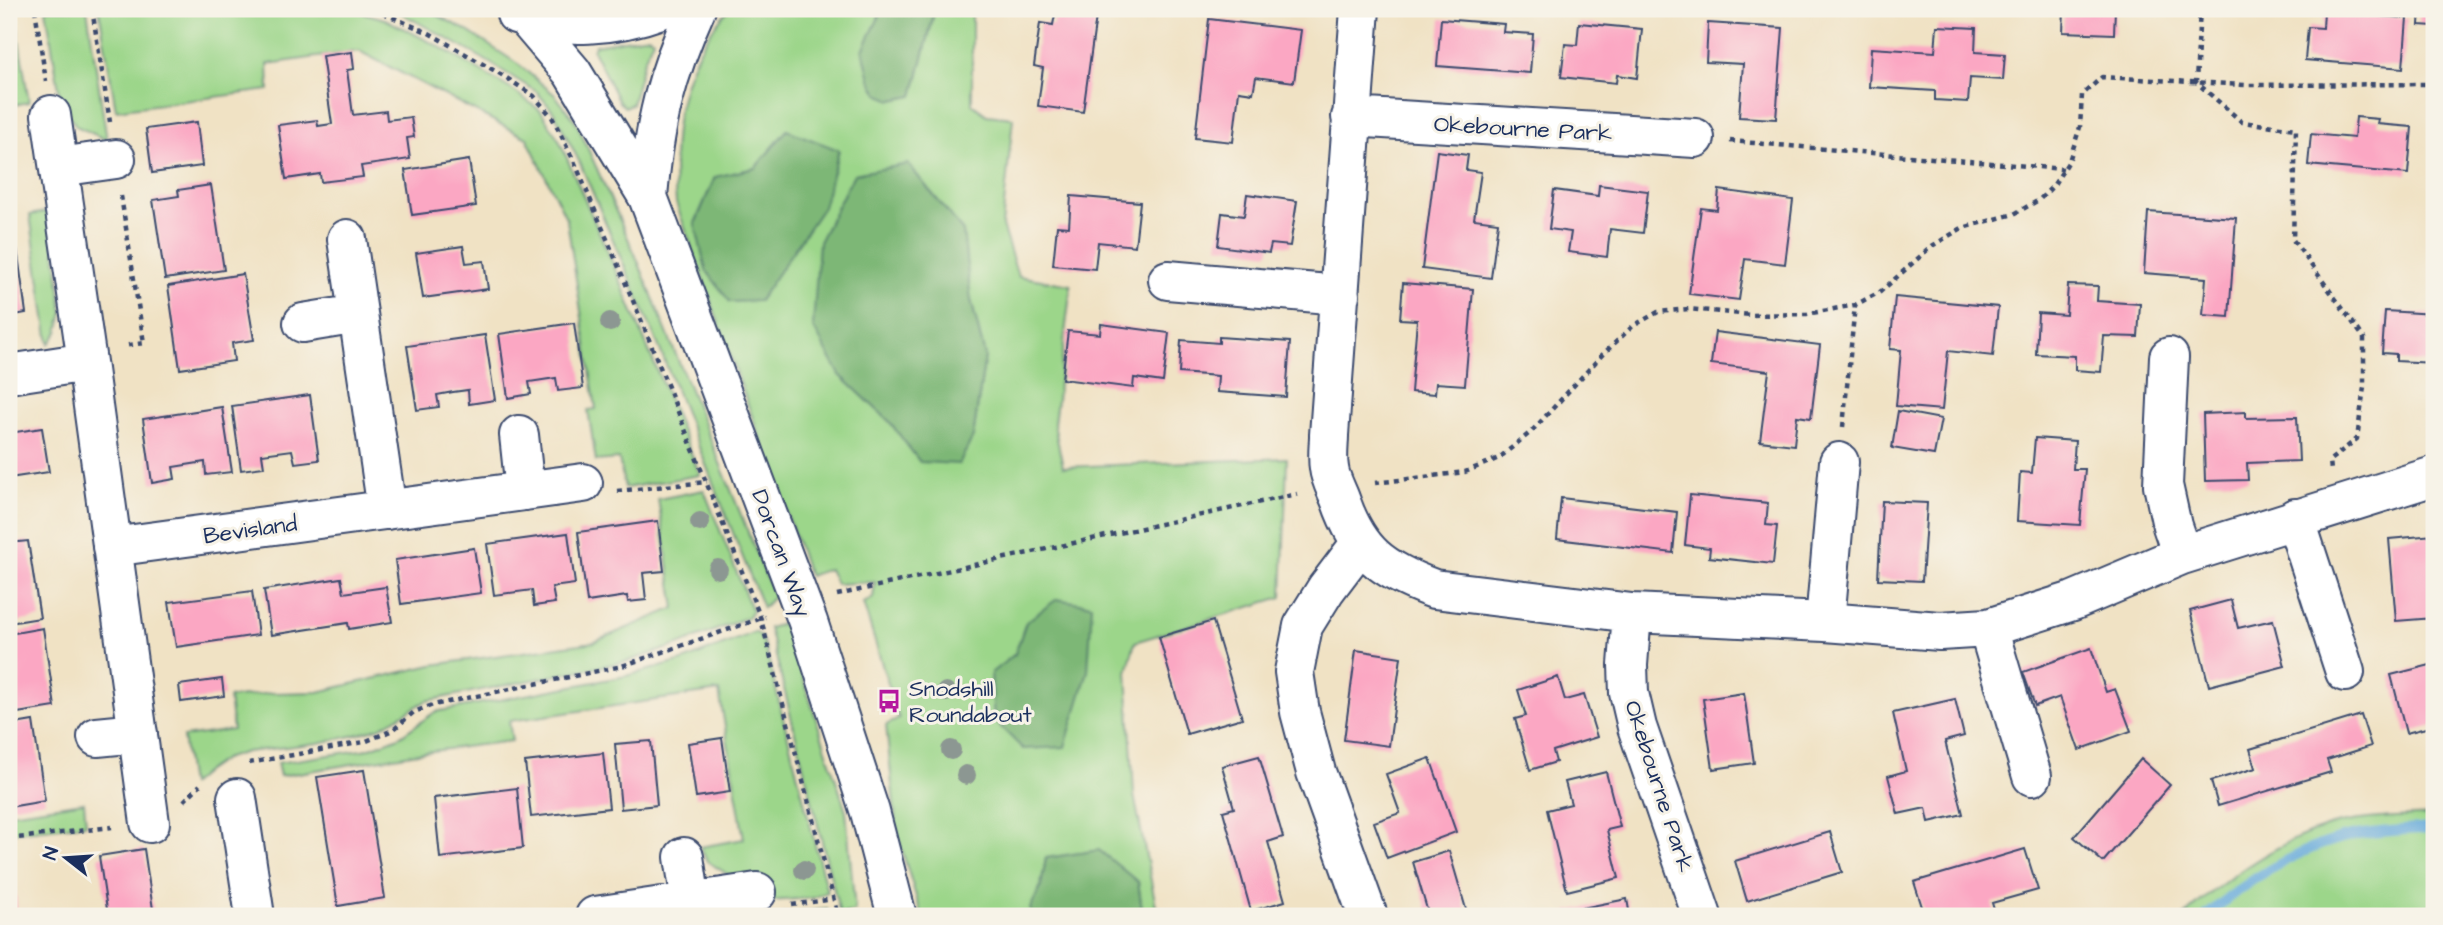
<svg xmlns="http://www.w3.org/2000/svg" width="2443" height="925" viewBox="0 0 2443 925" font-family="'Architects Daughter',sans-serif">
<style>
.green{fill:#9cd68a;stroke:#5c8274;stroke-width:2;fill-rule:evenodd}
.forest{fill:#7db776;stroke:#4c736a;stroke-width:2}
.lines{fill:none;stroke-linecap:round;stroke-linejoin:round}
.stream{stroke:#64a9da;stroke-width:10}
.building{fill:#fba7c3}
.minor-casing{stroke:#3b4a6d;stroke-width:42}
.secondary-casing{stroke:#3b4a6d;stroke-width:42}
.path{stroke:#3b4a6d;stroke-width:4.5;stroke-dasharray:5 5;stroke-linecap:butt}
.minor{stroke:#fff;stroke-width:38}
.secondary{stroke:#fff;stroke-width:38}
.tree{fill:#8c9792}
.labels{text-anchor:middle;stroke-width:6;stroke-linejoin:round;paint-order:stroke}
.street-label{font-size:23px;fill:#1b2f5e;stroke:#f7f3e8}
.poi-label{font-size:23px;fill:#1b2f5e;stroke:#f7f3e8;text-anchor:start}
</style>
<rect width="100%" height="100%" fill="#f7f3e8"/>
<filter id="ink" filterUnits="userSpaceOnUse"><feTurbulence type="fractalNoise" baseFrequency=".0143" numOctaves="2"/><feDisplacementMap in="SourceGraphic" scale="14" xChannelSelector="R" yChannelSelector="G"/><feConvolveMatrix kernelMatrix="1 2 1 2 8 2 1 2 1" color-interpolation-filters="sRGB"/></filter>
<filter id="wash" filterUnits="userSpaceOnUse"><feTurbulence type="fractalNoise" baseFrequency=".00686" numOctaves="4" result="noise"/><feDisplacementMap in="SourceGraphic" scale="28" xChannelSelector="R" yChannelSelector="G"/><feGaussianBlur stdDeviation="1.57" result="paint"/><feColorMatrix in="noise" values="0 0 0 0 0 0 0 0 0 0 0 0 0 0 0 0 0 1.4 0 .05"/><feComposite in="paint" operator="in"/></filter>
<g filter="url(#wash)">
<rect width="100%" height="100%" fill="#f0e2c4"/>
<!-- green -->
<path class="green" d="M9,9H14L29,102L9,106Z
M46,9H87L107,140L76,126L61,103Z
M99,9H349L385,19L436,45L514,91L541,111L559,140L616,271L700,475L625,488L619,459L596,461L588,410L596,409L567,220L527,138L359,51L268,64L269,90L116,110Z
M394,9H425L466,30L518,64L555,95L576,122L635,254L774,596L763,608L657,342L580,163L554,112L537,92L482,58Z
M729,9H883L878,17L892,100L913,96L933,19V9H972V104L987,115L1013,118L1002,226L1018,276L1071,285L1054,424L1063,467L1287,458L1282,597L1135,642L1127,672L1134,795L1158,916H1143L1138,881L1046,858L1041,886L1030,909L1032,916H922L897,834L886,725L899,719L863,603L873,598L875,582L836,584L829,569L809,576L676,203C669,132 679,63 729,9ZM755,168L695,223L715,177ZM971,300L985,356L973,437L920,462L889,421L840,375ZM1026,622L1023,749L992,673L1015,654Z
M648,36L653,39L643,63L632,104L625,107L619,102L593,50L595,45Z
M50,211L63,313L58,332L49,344L30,215Z
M704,490L752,611L748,617L681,644L628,661L426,701L381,727L352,736L318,743L246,752L224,759L205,772L190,785L183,737L233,730L229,698L272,693L318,692L432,665L594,642L675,608L658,499Z
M785,623L846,811L855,911L840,914L769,628Z
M755,632L760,636L765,646L827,892L813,898L769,901L707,861L700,847L744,839L719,691L509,721L512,741L424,752L280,776L277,763L368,749L399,737L435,712L626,676L683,661Z
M84,802L86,824L9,833V813Z
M2434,815V916H2184C2225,879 2272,844 2326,827C2357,817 2402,817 2434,815Z
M827,909L829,916L782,915Z"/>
<!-- forest -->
<path class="forest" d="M883,9H933V18L913,96L892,100L878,94L870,79L863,50Z
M787,130L839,150L823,207L759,301L730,302L706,270L695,224L715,177L755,168Z
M908,164L963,231L971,300L985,356L973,437L959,464L920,462L889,421L840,375L813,327L819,242L854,174Z
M1057,599L1092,605L1088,671L1065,747L1023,749L994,720L991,673L1015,654L1026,622Z
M1099,850L1138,882L1143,916H1032L1030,909L1041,886L1046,858Z"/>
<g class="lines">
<!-- stream -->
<path class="stream" d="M2206,916C2247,881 2289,853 2342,838C2368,831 2407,830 2434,828"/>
</g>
<g id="blocks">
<!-- building -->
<path class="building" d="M1056,9H1097L1083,112L1038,106L1043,68L1034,66L1040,23L1053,25Z
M2064,9H2115L2114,34L2063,32Z
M2316,9H2352V14L2407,18L2403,68L2305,60L2308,27L2323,28L2324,11H2316Z
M2420,9H2434V26L2419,25Z
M1209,19L1301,30L1294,82L1256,77L1253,93L1239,91L1233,142L1195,138Z
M1441,19L1504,24L1503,32L1533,34L1530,73L1437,66Z
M1579,23L1642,29L1637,78L1617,75L1616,83L1561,77L1565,44L1577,45Z
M1708,23L1783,28L1776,119L1739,117L1743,64L1706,62Z
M1937,26L1976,28L1975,52L2005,54L2003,80L1970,78L1968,102L1935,100V91L1869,87L1871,48L1935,52Z
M352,52L354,69L347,70L353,115L386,111L387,120L411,117L414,137L407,138L410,159L361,166L363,177L321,182L320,174L286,179L278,125L317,120L318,126L332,124L322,56Z
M2356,117L2378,119L2377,124L2412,127L2408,174L2308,165L2311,134L2354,138Z
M197,122L202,166L152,173L146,129Z
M1437,151L1468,155L1466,170L1481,172L1474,219L1498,222L1491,278L1422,269Z
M469,160L476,206L412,215L405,170Z
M211,185L224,270L165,279L153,200L179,196L178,190Z
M1599,185L1648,191L1643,233L1610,229L1607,257L1568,252L1571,232L1549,229L1554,190L1598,196Z
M1719,190L1793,200L1785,264L1745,259L1739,300L1689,294L1701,208L1717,210Z
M1247,194L1297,201L1290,246L1271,244L1269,253L1218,246L1222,213L1244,216Z
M1071,196L1140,202L1135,246L1098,242L1095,269L1053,265L1057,226L1069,227Z
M2148,212L2236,218L2229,317L2203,315L2206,278L2144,273Z
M463,246L466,263L484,261L488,289L423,298L416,253Z
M17,248L26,313L9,316V250Z
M243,274L254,340L232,343L234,361L180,369L168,286Z
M1403,283L1473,289L1465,385L1436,383L1435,394L1411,392L1417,320L1400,319Z
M2068,285L2098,286L2097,301L2140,304L2138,337L2104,336L2101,372L2075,370V356L2036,354L2038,313L2066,315Z
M1895,297L1998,307L1993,356L1948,351L1942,410L1896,406L1901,350L1890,349Z
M2385,311L2434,314V363L2396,361V354L2382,353Z
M574,323L583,388L558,391L556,378L529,382L531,394L508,398L499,334Z
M1101,324L1169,333L1163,382L1134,378L1133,388L1062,379L1068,331L1100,334Z
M1715,332L1820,345L1811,418L1797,416L1794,445L1760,441L1769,371L1711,364Z
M485,335L495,400L469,404L468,390L453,392L437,395L439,407L417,410L407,346Z
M1219,337L1290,342L1286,397L1217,392L1218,376L1179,373L1181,340L1219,343Z
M310,395L319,460L295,463L292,450L262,454L264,467L241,470L232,406Z
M222,407L232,472L206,475L205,462L173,467L175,479L152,483L143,419Z
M1898,411L1941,419L1934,455L1892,448Z
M2246,412V418L2297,417L2299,461L2247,463L2248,480L2205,481L2203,414Z
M42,428L49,472L9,478V433Z
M2035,438L2075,441L2073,469H2085L2080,525L2017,521L2020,472L2032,473Z
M1690,495L1768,503L1766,525L1777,526L1773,564L1709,557L1710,548L1685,545Z
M1561,498L1677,512L1673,553L1557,539Z
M1882,501L1927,503L1922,581L1878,579Z
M658,521L664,571L643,573L646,600L628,602L627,596L587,602L578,532Z
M568,533L575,584L552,587L555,603L534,606L532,590L494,595L487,544Z
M2434,535V618L2396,621L2389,539Z
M28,541L40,618L9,623V543Z
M474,548L481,593L401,604L395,560Z
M341,578L344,593L386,587L392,622L349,629L348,623L271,635L264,590Z
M252,591L258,635L176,647L169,602Z
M2231,600L2238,628L2273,620L2285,666L2209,686L2190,611Z
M1213,621L1242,718L1187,734L1159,637Z
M43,628L55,707L11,714L9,634Z
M2091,648L2106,692L2115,689L2131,731L2079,750L2060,697L2035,706L2023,672Z
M1356,650L1401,657L1389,746L1344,740Z
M2434,664V726L2406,733L2391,675Z
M1558,677L1565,700L1584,695L1597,737L1553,751L1556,762L1530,770L1515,719L1526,716L1518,690Z
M222,679L224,696L181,702L179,685Z
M1744,693L1754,763L1713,769L1703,699Z
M1955,699L1964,736L1945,741L1963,814L1929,822L1926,808L1898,814L1888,776L1906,771L1893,713Z
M2361,715L2371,746L2327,760L2331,772L2218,806L2211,781L2256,768L2250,749Z
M33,721L45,801L9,807V725Z
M722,738L730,792L696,797L688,743Z
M651,741L657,805L621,809L615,744Z
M603,753L609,808L531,817L525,762Z
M1259,756L1283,837L1268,842L1285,901L1251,911L1223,811L1234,808L1222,766Z
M1430,758L1456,832L1387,858L1374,822L1400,813L1386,774Z
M2141,759L2170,785L2103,862L2074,837Z
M364,770L385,898L338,906L317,777Z
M1606,772L1620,827L1607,830L1619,878L1567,891L1547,810L1571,804L1565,782Z
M517,788L523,848L440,858L434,798Z
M1830,832L1842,872L1747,901L1735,861Z
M144,849L154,916H108L99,856Z
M2025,849L2038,890L1992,903L1996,916H1925L1914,882Z
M1449,851L1468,916H1429L1413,862Z
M9,877H14L18,916H9Z
M1627,899L1630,916H1568L1567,911Z"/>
</g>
</g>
<g filter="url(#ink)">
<use href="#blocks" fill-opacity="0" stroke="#3b4a6d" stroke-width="2"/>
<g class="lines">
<!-- minor casing -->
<g class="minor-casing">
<path id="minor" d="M1360,9L1329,435C1329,445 1327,457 1329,468C1330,478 1336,489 1340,499C1358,552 1382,570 1434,589L1632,613L1825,622L1940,631L1988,628L2073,601L2182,555L2434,476
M1351,117L1695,138
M59,167L116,159
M347,239L387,510
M1168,280L1340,295
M303,323L358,314
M2169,357L2163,485L2172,526L2182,555
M87,362L150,823
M9,374L87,362L51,115
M519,435L525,491
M2295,518L2345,672
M1360,544L1326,589L1303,626L1294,672L1300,712L1316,772L1368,916
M112,547L583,483
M1632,613L1628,665L1629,693L1637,727L1702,916
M1825,622L1839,462
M1988,628L2032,776
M97,737L138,733
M237,798L255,916
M684,857L691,902
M595,916L757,892"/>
</g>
<!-- secondary casing -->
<g class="secondary-casing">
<path id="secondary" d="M516,14C563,30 615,26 661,9
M526,18L572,72L648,197L808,622L870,812L897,916
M648,197C654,124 666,75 696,9"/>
</g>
<!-- path -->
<path class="path" d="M35,9L46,81
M92,9L110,122
M374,9L429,33L502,75L534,96L552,117L575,163L642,322L761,619L838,916
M2200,9L2196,82L2242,122L2296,129L2293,240L2364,338V387L2357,439L2330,460L2331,471
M1730,141L2063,169
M121,196L144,343L123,346
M1843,427L1855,305
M1375,483L1465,472L1499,458L1531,432L1602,355L1633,326L1658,312L1689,309L1751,315L1807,314L1855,305L1880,292L1932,246L1962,228L2014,214L2039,200L2053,186L2069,161L2080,127L2082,95L2102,77L2245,85L2434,84
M617,491L707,482
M837,595L1297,494
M249,763L364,742L393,730L414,712L433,705L622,666L765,617
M184,801L200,785
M9,839L112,827
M792,905L833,899"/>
<!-- minor -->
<use href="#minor" class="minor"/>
<!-- secondary -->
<use href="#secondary" class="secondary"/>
</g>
<!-- trees -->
<g class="tree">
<circle cx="610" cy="322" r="10"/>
<circle cx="700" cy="522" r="10"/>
<circle cx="718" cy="569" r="10"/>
<circle cx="946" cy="692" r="10"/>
<circle cx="951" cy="750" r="10"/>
<circle cx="966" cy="775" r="10"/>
<circle cx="804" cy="870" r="10"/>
</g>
</g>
<!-- icons -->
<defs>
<g id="bus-bare" transform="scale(1.89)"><path d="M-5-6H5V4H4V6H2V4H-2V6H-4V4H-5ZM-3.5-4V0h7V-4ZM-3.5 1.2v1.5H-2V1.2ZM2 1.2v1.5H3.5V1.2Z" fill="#b5179e" stroke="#f7f3e8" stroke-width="2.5" paint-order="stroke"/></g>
</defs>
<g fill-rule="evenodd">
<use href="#bus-bare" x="889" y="701"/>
</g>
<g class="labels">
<!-- street labels -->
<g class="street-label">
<text transform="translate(1523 128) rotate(3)" y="8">Okebourne Park</text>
<text transform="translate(250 529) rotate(-8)" y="8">Bevisland</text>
<text transform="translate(782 553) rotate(70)" y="8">Dorcan Way</text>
<text transform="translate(1660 786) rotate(72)" y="8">Okebourne Park</text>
</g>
<!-- poi labels -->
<g class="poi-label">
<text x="909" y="696">Snodshill<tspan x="909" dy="26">Roundabout</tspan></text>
</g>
</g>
<!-- margin -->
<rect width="2443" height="925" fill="none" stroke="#f7f3e8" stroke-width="35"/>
<!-- north arrow -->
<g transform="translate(66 858) rotate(287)" stroke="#f7f3e8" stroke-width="5" paint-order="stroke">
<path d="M0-5L12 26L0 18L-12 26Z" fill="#1b2f5e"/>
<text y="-10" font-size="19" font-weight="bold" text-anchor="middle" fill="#1b2f5e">N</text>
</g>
</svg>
